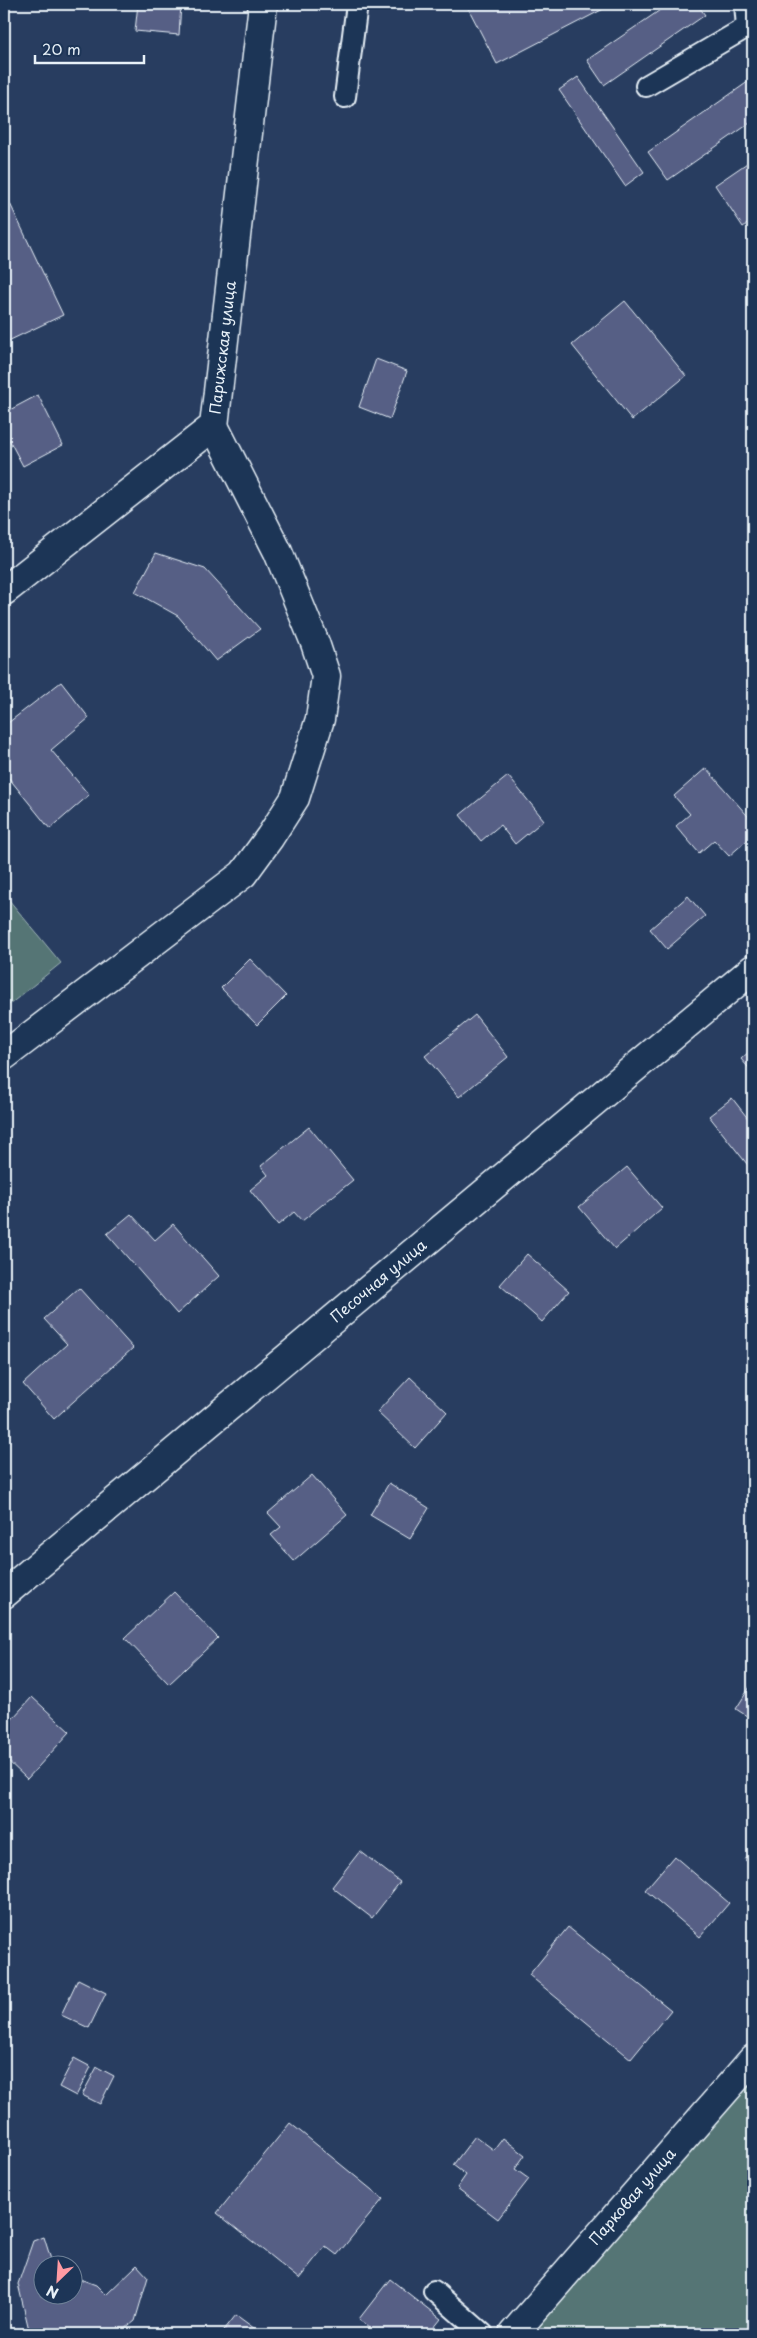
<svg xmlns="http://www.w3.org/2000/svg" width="757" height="2338" viewBox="0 0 757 2338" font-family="'Playpen Sans',sans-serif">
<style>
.green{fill:#557575;stroke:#9eb3b6}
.building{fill:#565e85;stroke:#e8f1f8}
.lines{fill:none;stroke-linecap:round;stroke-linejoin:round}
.lane-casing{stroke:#e8f1f8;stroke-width:24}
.street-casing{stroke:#e8f1f8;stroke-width:31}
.lane{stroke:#1d3557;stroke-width:20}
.street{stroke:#1d3557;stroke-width:28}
.labels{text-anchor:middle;stroke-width:4.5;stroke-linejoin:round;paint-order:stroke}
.street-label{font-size:15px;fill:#e8f1f8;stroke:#1d3557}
</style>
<rect width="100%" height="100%" fill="#283d60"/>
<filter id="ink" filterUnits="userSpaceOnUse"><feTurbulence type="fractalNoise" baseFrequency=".02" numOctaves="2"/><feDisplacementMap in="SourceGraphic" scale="10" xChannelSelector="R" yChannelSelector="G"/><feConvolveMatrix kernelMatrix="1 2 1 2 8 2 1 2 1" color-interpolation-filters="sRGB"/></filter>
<g filter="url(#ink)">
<!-- green -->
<path class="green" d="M4,894L61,963L4,1009Z
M753,2072V2334H526Z"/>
<!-- building -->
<path class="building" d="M138,4H181L179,35L135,31Z
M466,4H613L497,64Z
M669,4H697L705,15L604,85L587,60Z
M578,77L644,172L625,186L559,90Z
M752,79L753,121L668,180L648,152Z
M753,159V220L743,227L715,185Z
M4,191L63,315L4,343Z
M625,301L686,376L632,420L572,345Z
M376,359L407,371L390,419L359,407Z
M38,395L63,445L23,466L4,430V413Z
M156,553L205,569L260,629L216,661L178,616L135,592Z
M61,682L89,718L51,750L89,795L50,829L4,772V726Z
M706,768L753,822V835L729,856L714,840L699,853L676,826L690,814L674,796Z
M508,776L544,820L515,844L500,825L481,841L460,815Z
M688,896L705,916L667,949L650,929Z
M250,959L286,996L257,1025L221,988Z
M475,1015L508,1057L459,1097L425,1056Z
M753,1048V1073L741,1059Z
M732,1098L753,1125V1167L751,1169L709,1116Z
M309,1127L353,1180L302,1221L294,1212L278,1225L250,1190L268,1175L261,1166Z
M627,1167L662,1208L615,1249L579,1207Z
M131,1214L155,1240L173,1224L219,1276L177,1314L107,1234Z
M527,1254L569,1291L542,1322L500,1285Z
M79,1288L133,1348L54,1419L23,1384L67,1344L44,1319Z
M410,1377L447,1412L415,1448L377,1412Z
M312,1475L347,1515L294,1561L271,1535L281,1527L268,1513Z
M389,1483L429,1508L410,1539L370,1515Z
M174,1592L218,1638L169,1684L125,1638Z
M753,1682V1720L736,1709Z
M32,1697L70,1732L27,1779L4,1757V1728Z
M753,1848V1865L745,1860Z
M360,1851L400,1882L372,1918L332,1887Z
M674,1856L729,1903L700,1937L645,1890Z
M568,1927L671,2010L631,2059L529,1975Z
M78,1979L106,1993L89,2028L61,2015Z
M74,2058L91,2067L76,2096L59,2087Z
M97,2067L114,2076L100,2104L82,2095Z
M290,2123L383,2199L337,2255L325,2246L299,2279L217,2213Z
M475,2136L494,2150L503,2138L525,2155L515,2169L529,2179L498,2219L457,2188L466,2175L453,2165Z
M44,2237L53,2266H42V2296H72V2276L96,2285L106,2295L137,2265L148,2277L135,2321L119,2334H30L18,2284L33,2241Z
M390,2279L441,2319L429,2334H365L370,2327L359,2319Z
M236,2315L262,2334H221Z"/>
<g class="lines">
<!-- lane casing -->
<g class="lane-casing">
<path id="lane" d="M646,86L747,27L745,4
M345,97L357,4
M434,2291L483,2334"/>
</g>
<!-- street casing -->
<g class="street-casing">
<g id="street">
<path id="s1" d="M4,591L214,426L263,4"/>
<path d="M4,1056L243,874L270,837L295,798L320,719L326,676L315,643L278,552L214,426"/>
<path id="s2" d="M4,1594L753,969"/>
<path id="s3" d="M513,2334L753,2059"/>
</g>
</g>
<!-- lane -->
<use href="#lane" class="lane"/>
<!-- street -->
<use href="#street" class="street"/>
</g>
</g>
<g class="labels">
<!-- street labels -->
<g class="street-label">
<text dy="5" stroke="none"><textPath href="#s1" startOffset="346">Парижская улица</textPath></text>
<text dy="5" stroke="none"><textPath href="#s2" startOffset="488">Песочная улица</textPath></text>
<text dy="5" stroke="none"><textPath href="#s3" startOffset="182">Парковая улица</textPath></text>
</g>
</g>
<!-- margin -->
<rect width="757" height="2338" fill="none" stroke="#1d3557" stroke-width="20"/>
<rect x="10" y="10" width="737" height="2318" fill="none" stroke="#e8f1f8" stroke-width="2" filter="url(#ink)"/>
<!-- north arrow -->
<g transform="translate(58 2280) rotate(205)"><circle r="24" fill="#1d3557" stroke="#6e8097"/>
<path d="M0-4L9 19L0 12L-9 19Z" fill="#ff9aa2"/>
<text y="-8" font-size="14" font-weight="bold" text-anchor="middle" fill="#e8f1f8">N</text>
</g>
<!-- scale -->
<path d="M35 55v8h109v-8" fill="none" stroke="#e8f1f8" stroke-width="2.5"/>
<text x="42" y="55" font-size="15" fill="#e8f1f8" stroke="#1d3557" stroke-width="4" paint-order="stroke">20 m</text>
</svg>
